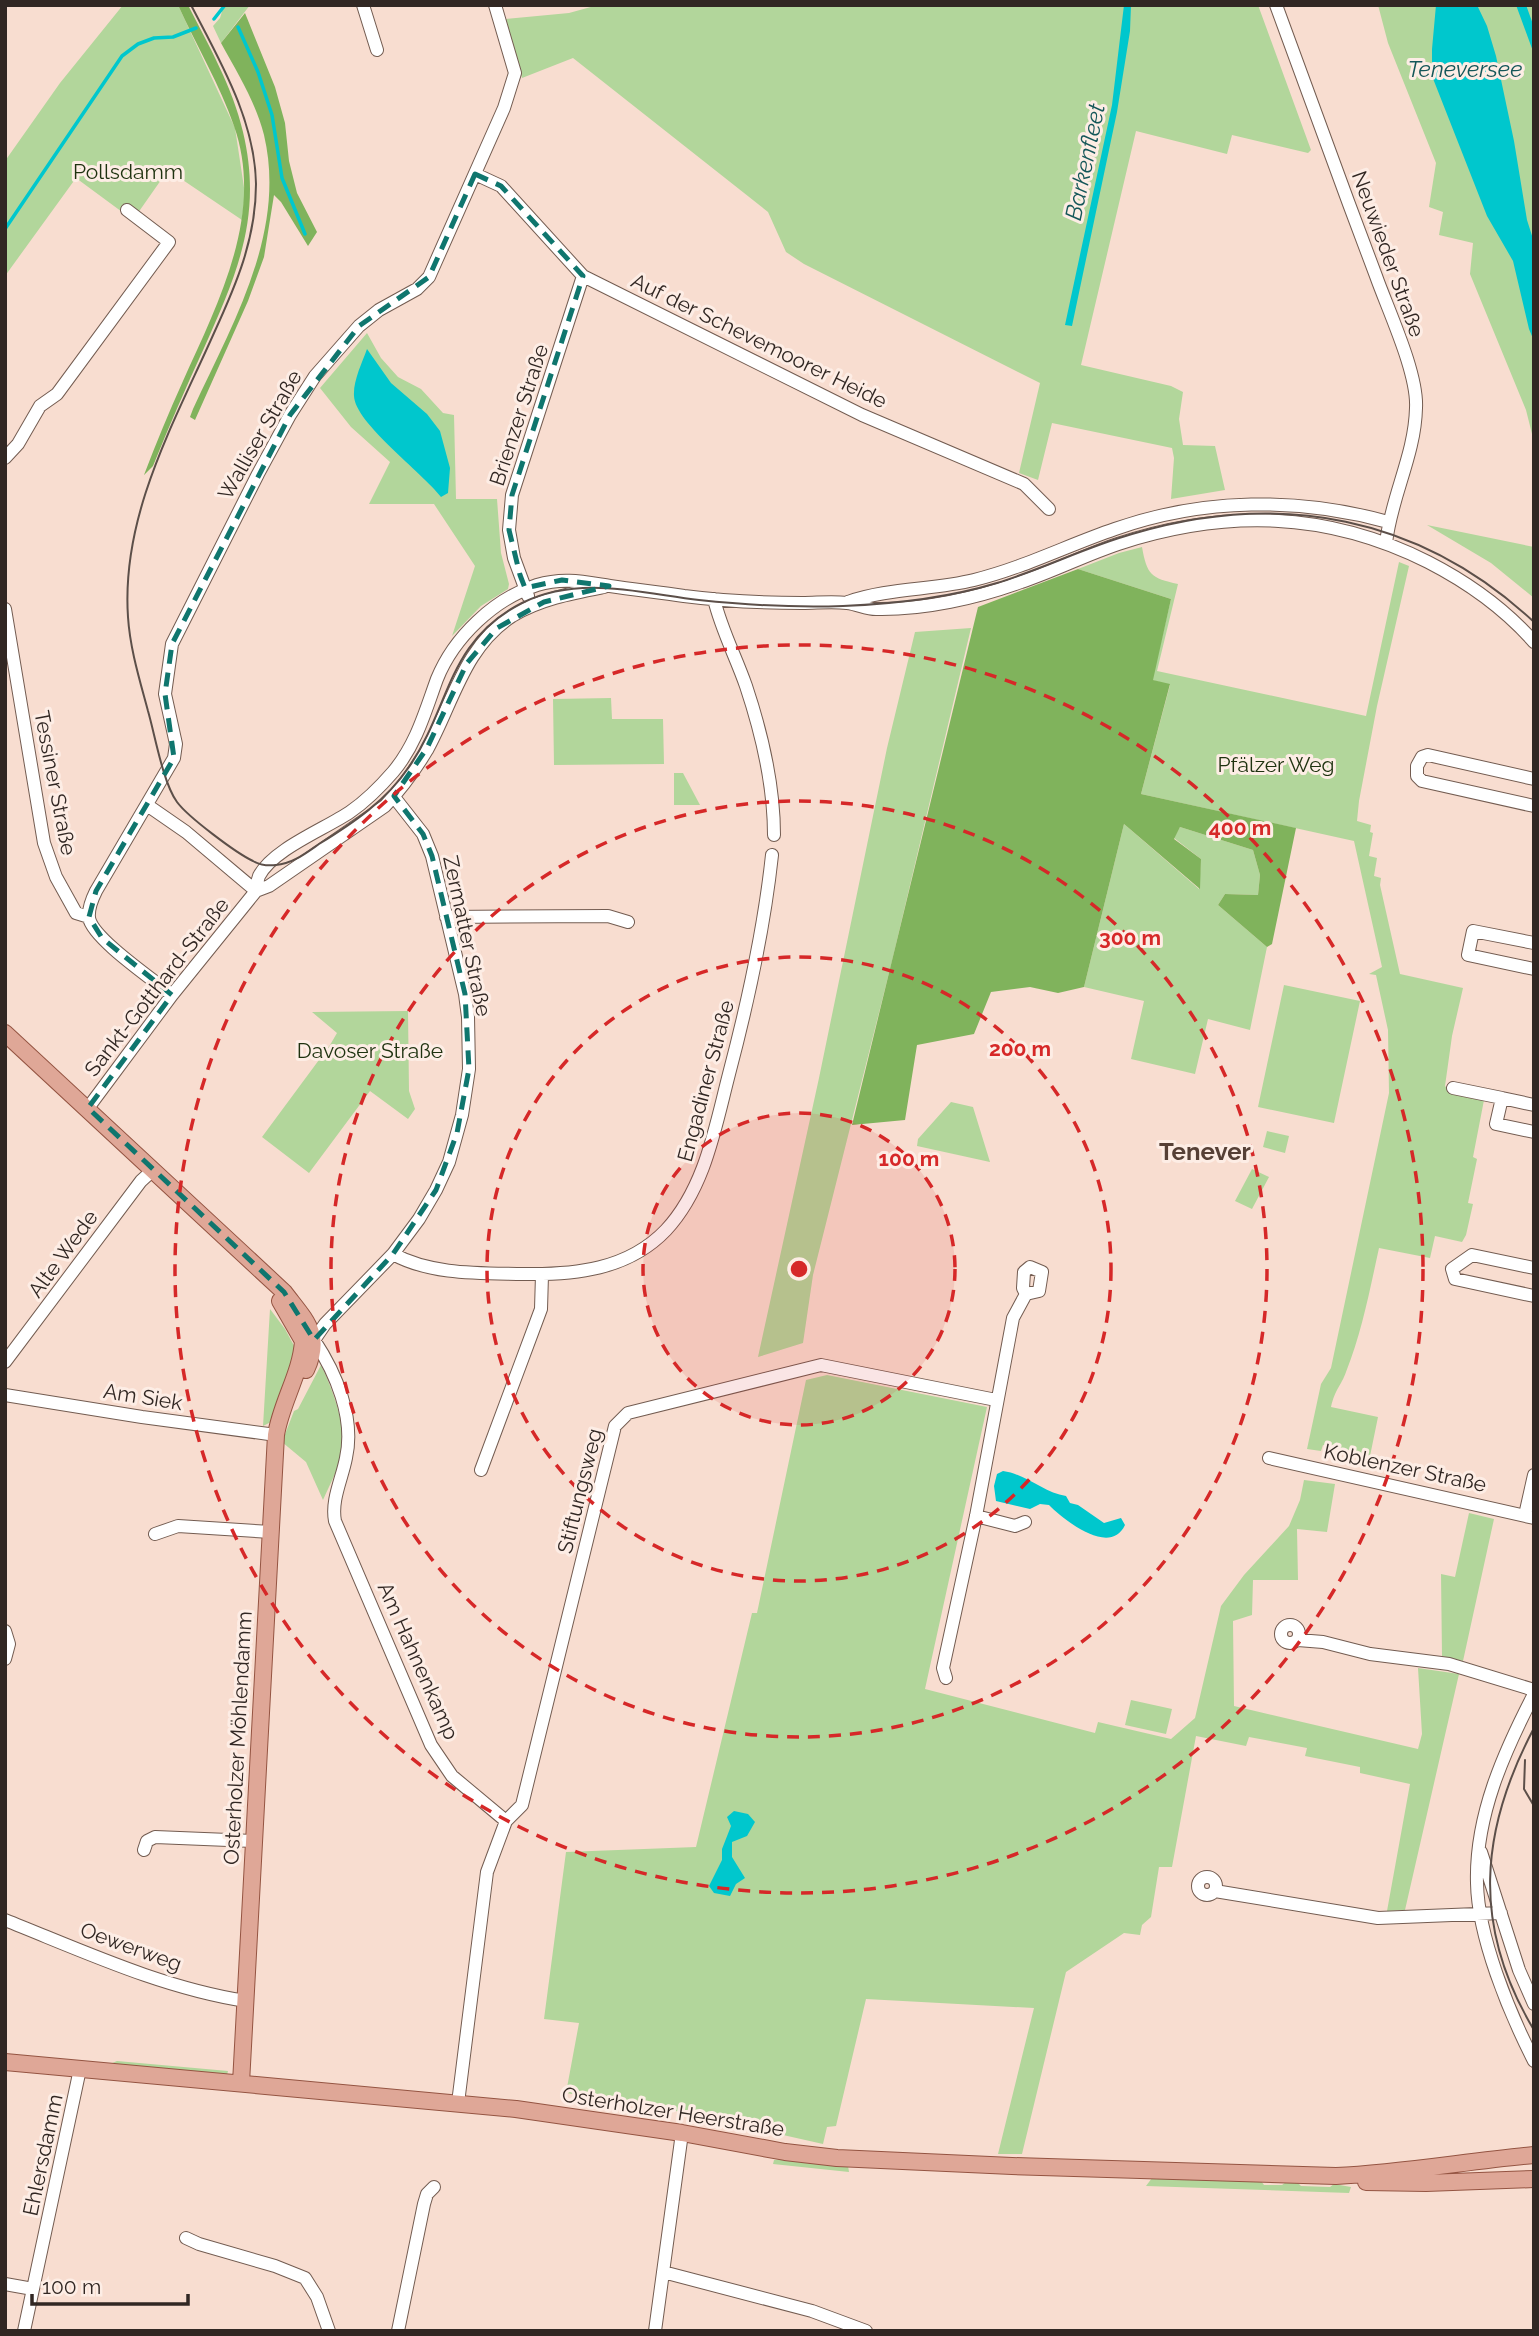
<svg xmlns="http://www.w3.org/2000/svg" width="1539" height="2336" viewBox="0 0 1539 2336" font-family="Raleway,sans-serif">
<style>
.green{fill:#b2d69b}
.forest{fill:#80b35c}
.water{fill:#00c7cd}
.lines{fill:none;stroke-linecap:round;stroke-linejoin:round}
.stream{stroke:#00c7cd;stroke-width:3.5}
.minor-casing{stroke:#735c51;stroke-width:14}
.major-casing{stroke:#945442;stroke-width:18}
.minor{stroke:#fff;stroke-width:12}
.major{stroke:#dfa797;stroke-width:16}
.tram{stroke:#5c4f49;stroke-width:2}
.marked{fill:none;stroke:#0f766e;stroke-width:5;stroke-dasharray:14 9;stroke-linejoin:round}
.ring{fill:none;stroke:#d62828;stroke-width:3.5;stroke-dasharray:12 9}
.labels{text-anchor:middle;stroke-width:6;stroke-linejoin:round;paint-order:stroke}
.park-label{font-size:21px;fill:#1e320f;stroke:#fdede5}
.street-label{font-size:21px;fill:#312723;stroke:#fdede5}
.water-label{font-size:23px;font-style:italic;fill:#155759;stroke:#fdede5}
.quarter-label{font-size:24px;font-weight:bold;fill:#564036;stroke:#fdede5}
.centre{fill:#d62828;stroke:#fdede5;stroke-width:3.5}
.ring-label{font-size:21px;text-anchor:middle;font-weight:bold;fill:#d62828;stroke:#fdede5;stroke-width:6;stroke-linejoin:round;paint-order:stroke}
</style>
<rect width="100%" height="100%" fill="#f8ddd0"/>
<!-- green -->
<path class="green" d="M123,5H178L235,128L245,194L242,220L168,170L133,220L76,178L5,276V161L60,83Z
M224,5H250L221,43L213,26L220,18Z
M598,5H1258L1311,150L1308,153L1232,135L1227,154L1136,131L1081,365L1171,386L1183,392L1179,419L1183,445L1215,446L1225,490L1171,499L1174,458L1172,448L1052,423L1038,480L1019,473L1040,383L804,264L786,252L768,212L573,58L522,78L506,19L569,13Z
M1378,5H1534V442L1526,410L1470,274L1473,243L1439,235L1443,212L1429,207L1436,163L1388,43Z
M367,333L381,358L398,377L421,389L443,413L454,415L456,499H497L501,553L509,584L508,589L481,606L452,636L475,566L434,504H369L390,462L351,427L320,388Z
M1427,525L1534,547V598L1491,563Z
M1142,547C1147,575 1151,578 1178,584L1157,671L1366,716L1399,562L1409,566L1377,706L1359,801L1357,821L1371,825L1370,832L1373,833L1369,856L1377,858L1374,876L1381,878L1380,885L1400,974L1463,988L1452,1036L1445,1086L1450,1093L1484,1100L1473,1157L1477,1159L1468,1203L1473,1204L1466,1235L1462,1242L1435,1236L1430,1258L1379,1248C1370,1289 1362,1332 1346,1372C1341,1386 1335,1389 1331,1407L1378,1417L1370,1456L1323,1445L1321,1451L1307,1449L1321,1384L1331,1368L1389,1093L1388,1030L1376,975L1369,974L1382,967L1354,841L1141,794L1170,685L1152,680L1171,599L1078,569L1119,553Z
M971,628L892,961L813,1275L803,1343L758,1357L819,1078L887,748L915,632Z
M611,698L612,719H663L664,764L554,765L553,699Z
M674,773H683L700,805H674Z
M1124,824L1199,889L1201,859L1174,838L1180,827L1253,850L1260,875L1258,895L1225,894L1218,905L1267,947L1250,1030L1208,1019L1195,1074L1131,1059L1144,1001L1084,987Z
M1284,985L1360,1001L1334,1123L1258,1107Z
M408,1011L409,1091L415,1109L408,1119L370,1091L309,1173L262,1137L330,1045L337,1033L312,1012Z
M951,1102L973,1107L990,1162L917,1146L918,1139Z
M1267,1131L1289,1136L1285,1153L1263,1147Z
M1252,1169L1269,1177L1252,1209L1235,1201Z
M270,1309L285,1329L298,1353L271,1422L263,1426Z
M321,1365C332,1388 346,1424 342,1449C340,1467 330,1484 323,1500L306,1462L282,1442L294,1411L298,1409Z
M827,1375L987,1407L925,1689L1095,1733L1098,1722L1171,1739L1195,1718L1221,1606L1244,1575L1289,1526L1300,1500L1304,1480L1335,1484L1327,1532L1297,1529L1298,1580H1253L1252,1615L1233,1621L1234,1706L1418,1749L1422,1734L1418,1668L1459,1674L1405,1910L1387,1911L1410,1784L1360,1773V1767L1305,1756L1307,1748L1249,1737L1246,1746L1196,1736L1172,1867H1159L1151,1917L1142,1925L1140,1935L1124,1933L1066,1972L1022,2154H998L1034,2008L866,1999L836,2126L827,2127L823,2144L676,2111L566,2093L579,2023L544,2019L566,1852L696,1847L752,1613H757L806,1380Z
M1469,1513L1494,1519L1463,1661L1442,1656L1441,1574L1455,1577Z
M1131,1700L1172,1709L1166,1734L1125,1725Z
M117,2061L228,2071L227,2075L110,2064Z
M783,2159L848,2166L849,2172L773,2164L774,2160Z
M1152,2178L1261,2181L1264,2185H1282L1286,2182H1297L1301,2186L1330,2187L1334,2184L1351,2187L1349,2193L1146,2186Z"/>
<!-- forest -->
<path class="forest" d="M178,5H188C209,46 233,88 243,132C263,216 237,274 204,348C186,387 169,426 153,466L144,475C156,443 169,412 183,381C218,303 265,214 234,126C220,85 196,45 178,5Z
M245,13L275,87L285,123L289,161L297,193L317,232L308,246L281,202L274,195L264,257L248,301L195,420L190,417L193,409C232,325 287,232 264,135C256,103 237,72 221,43Z
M1078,569L1171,599L1153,680L1170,684L1141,794L1296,828L1272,944L1267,947L1218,905L1225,894L1258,895L1260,875L1253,850L1180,827L1174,839L1201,859L1200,889L1124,824L1084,987L1058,993L1030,987L991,992L974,1034L917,1045L905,1120L852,1125L978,607Z"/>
<!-- water -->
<path class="water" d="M1124,5H1131L1130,31L1117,112L1072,326L1065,325L1112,105Z
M1436,5H1477L1487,26L1496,56L1514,141L1527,220L1534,242V341L1529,329L1513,261L1487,216L1432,76V49Z
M1516,5H1526L1534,27V54Z
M367,349L391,383L427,414L440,431L450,468L448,493L441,497C422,472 355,423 354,396C353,381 362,363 367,349Z
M1003,1471C1026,1474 1044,1493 1066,1496L1070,1503L1078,1505L1104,1523L1121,1518L1125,1525C1110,1557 1064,1520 1049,1505L1040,1504L1030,1509L996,1501L994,1486L997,1474Z
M734,1811L748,1814L755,1822L747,1836L732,1842V1857L745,1878L736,1884L730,1896L714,1893L709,1886L722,1860V1849L731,1826L727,1817Z"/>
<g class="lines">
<!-- stream -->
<path class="stream" d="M214,19L225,5
M238,27L258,72L272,115L282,178L305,234
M5,229L122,56L138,44L154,38L173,37L196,28"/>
<!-- minor casing -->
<g class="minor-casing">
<path id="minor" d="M363,5L377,50
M1276,5C1309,96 1342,186 1376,276C1388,310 1418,373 1416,408C1415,455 1391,497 1386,543
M475,174L501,186L583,276L862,415L1024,484L1049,509
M5,458L18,444L40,406L57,394L169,242L127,210
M528,596L514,558L509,530L512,495L583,276
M714,599C721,629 736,657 746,686C762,734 774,785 774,835
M848,602C888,588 933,590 974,580C1023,568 1068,545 1115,529C1203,498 1299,497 1388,522
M5,609L44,843L56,877L76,913L89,917
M1534,779L1428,755L1422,757L1417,766V776L1422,781L1534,806
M394,797L423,834L432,856L465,994L468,1017L469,1069L462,1115L449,1162L436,1190L419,1219L393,1254L325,1324L314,1340C336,1373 355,1418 346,1458C342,1479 331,1500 335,1521L431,1745L452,1776L506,1821
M147,805L186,832L256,891
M256,891L269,886L385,806C401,789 415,770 427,750C453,703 464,647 512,616C540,599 573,593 604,587
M446,917L608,916L628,922
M1534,943L1473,931L1468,955L1534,969
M172,995C154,980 93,939 89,918C88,909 92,899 96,891L174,758L176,744L165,694L172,644L258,474L290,415L315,376L359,326L379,310L417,289L429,277L504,108L515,73L495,5
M1453,1088L1502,1098
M1534,1105L1502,1098L1496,1124L1534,1132
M88,1108L172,995L256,891C257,886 257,881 259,876C273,849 325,829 350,812C366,801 380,787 393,772C416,745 425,712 437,679C454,637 494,599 537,585C564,577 584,582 610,586C635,590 659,592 684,596C723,601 763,603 802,603C817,603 832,601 847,603C857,604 866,609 876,609C924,610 977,598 1021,582C1054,571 1085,555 1118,544C1225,509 1327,511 1428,562C1467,582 1504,608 1534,642
M393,1254C431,1275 480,1273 523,1274C574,1275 628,1270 666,1230C705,1188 715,1128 729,1074C748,1002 764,930 772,855
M1534,1268L1472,1255L1452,1269L1455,1279L1534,1296
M5,1362L141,1181L153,1170
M5,1395L142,1417L276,1435
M1269,1458L1534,1518
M481,1470L541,1309L542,1275
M1525,1515L1534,1475
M976,1516L1015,1526L1025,1522
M155,1534L178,1526L271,1532
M1281 1634a9 9 0 1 1 18 0a9 9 0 1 1-18 0Z
M5,1631L9,1644L5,1659
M1298,1640L1323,1642L1370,1654L1449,1664L1534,1690
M946,1678L943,1668L976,1516L1013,1318L1026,1294L1039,1291L1042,1272L1030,1267L1024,1272L1023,1288L1026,1294
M1534,1694C1504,1752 1475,1816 1477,1883C1478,1937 1509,2012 1534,2061
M144,1850L147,1841L155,1837L253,1841
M1481,1852L1519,1970L1534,2004
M1198 1886a9 9 0 1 1 18 0a9 9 0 1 1-18 0Z
M1215,1891L1378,1918L1501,1913
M5,1920C83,1951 162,1988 246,2001
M458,2103L487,1872L506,1821L522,1805L615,1426L628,1413L821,1365L996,1400
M186,2238L199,2244L275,2266L305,2278L317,2297L329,2331
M663,2272L812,2311L866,2331
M5,2284L33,2289
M24,2331L80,2069
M398,2331L424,2204L427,2194L434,2187
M655,2331L682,2133"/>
</g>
<!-- major casing -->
<g class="major-casing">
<path id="major" d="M5,1033L284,1292C305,1320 323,1334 306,1370
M280,1301L303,1341
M5,2062L516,2109L682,2133L785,2152L837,2158L1012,2166L1336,2176C1402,2173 1468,2161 1534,2155
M241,2083L276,1435C281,1403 301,1373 303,1341
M1366,2182L1426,2183L1534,2179"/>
</g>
<!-- minor -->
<use href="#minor" class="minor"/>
<!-- major -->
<use href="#major" class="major"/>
<!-- tram -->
<path class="tram" d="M191,5C220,61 255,120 256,184C256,239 236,285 214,333C174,423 121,515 128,617C130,649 140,681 148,711C155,735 163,783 177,802C188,817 236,853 253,861C260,865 268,866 276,865C292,864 306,853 319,844C353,823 386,801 409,767C451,706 446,642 522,603C579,575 640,593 699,600C747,605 795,608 843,606C895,604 947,598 997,583C1043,569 1086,547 1132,534C1280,490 1420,516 1534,622
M1534,1728C1479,1832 1472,1927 1534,2030
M1525,1760L1524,1789L1534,1806"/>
</g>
<!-- marked area -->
<path class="marked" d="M475,174L501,186L583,276L512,495L509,530L520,575L525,588L562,580L609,586L544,602L497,628L467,663L427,748L394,796L423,834L432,856L465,994L469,1069L457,1133L436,1190L393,1254L314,1340L284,1292L88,1108L172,995L102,938L89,917L96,891L174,758L165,694L172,644L290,415L359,326L429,277Z"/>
<!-- distance rings -->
<circle cx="799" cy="1269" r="156" fill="#d62828" fill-opacity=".12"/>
<g class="ring">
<circle cx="799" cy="1269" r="156"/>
<circle cx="799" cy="1269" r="312"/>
<circle cx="799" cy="1269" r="468"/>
<circle cx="799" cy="1269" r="624"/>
</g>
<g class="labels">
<!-- park labels -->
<g class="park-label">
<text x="128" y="179">Pollsdamm</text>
<text x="1276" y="772">Pfälzer Weg</text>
<text x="370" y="1058">Davoser Straße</text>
</g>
<!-- street labels -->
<g class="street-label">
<text transform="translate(1388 254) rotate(70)" y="7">Neuwieder Straße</text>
<text transform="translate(759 341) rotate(26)" y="7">Auf der Schevemoorer Heide</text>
<text transform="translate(519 415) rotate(-72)" y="7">Brienzer Straße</text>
<text transform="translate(260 435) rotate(-60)" y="7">Walliser Straße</text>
<text transform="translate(55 783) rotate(79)" y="7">Tessiner Straße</text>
<text transform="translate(467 936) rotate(78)" y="7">Zermatter Straße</text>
<text transform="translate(157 987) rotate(-52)" y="7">Sankt-Gotthard-Straße</text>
<text transform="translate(706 1081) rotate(-75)" y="7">Engadiner Straße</text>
<text transform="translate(63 1254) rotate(-54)" y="7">Alte Wede</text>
<text transform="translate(143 1397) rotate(9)" y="7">Am Siek</text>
<text transform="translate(1405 1468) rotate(12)" y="7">Koblenzer Straße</text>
<text transform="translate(580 1491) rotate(-76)" y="7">Stiftungsweg</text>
<text transform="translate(418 1661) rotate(66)" y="7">Am Hahnenkamp</text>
<text transform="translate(238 1738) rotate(-87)" y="7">Osterholzer Möhlendamm</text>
<text transform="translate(131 1947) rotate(20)" y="7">Oewerweg</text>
<text transform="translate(673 2112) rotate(9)" y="7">Osterholzer Heerstraße</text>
<text transform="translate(43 2155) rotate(-78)" y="7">Ehlersdamm</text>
</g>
<!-- water labels -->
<g class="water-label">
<text x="1465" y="77">Teneversee</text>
<text transform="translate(1085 162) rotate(-78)" y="8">Barkenfleet</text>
</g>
<!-- quarter labels -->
<g class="quarter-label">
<text x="1205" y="1160">Tenever</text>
</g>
</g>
<circle cx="799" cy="1269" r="10" class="centre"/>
<g class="ring-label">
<text x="1240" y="835">400 m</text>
<text x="1130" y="945">300 m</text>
<text x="1020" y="1056">200 m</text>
<text x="909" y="1166">100 m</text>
</g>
<!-- border -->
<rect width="1539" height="2336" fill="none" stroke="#312723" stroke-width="14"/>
<!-- scale -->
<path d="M32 2294v10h156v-10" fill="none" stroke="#312723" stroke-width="3.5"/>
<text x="42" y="2294" font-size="21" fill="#312723" stroke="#fdede5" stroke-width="5" paint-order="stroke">100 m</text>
</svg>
